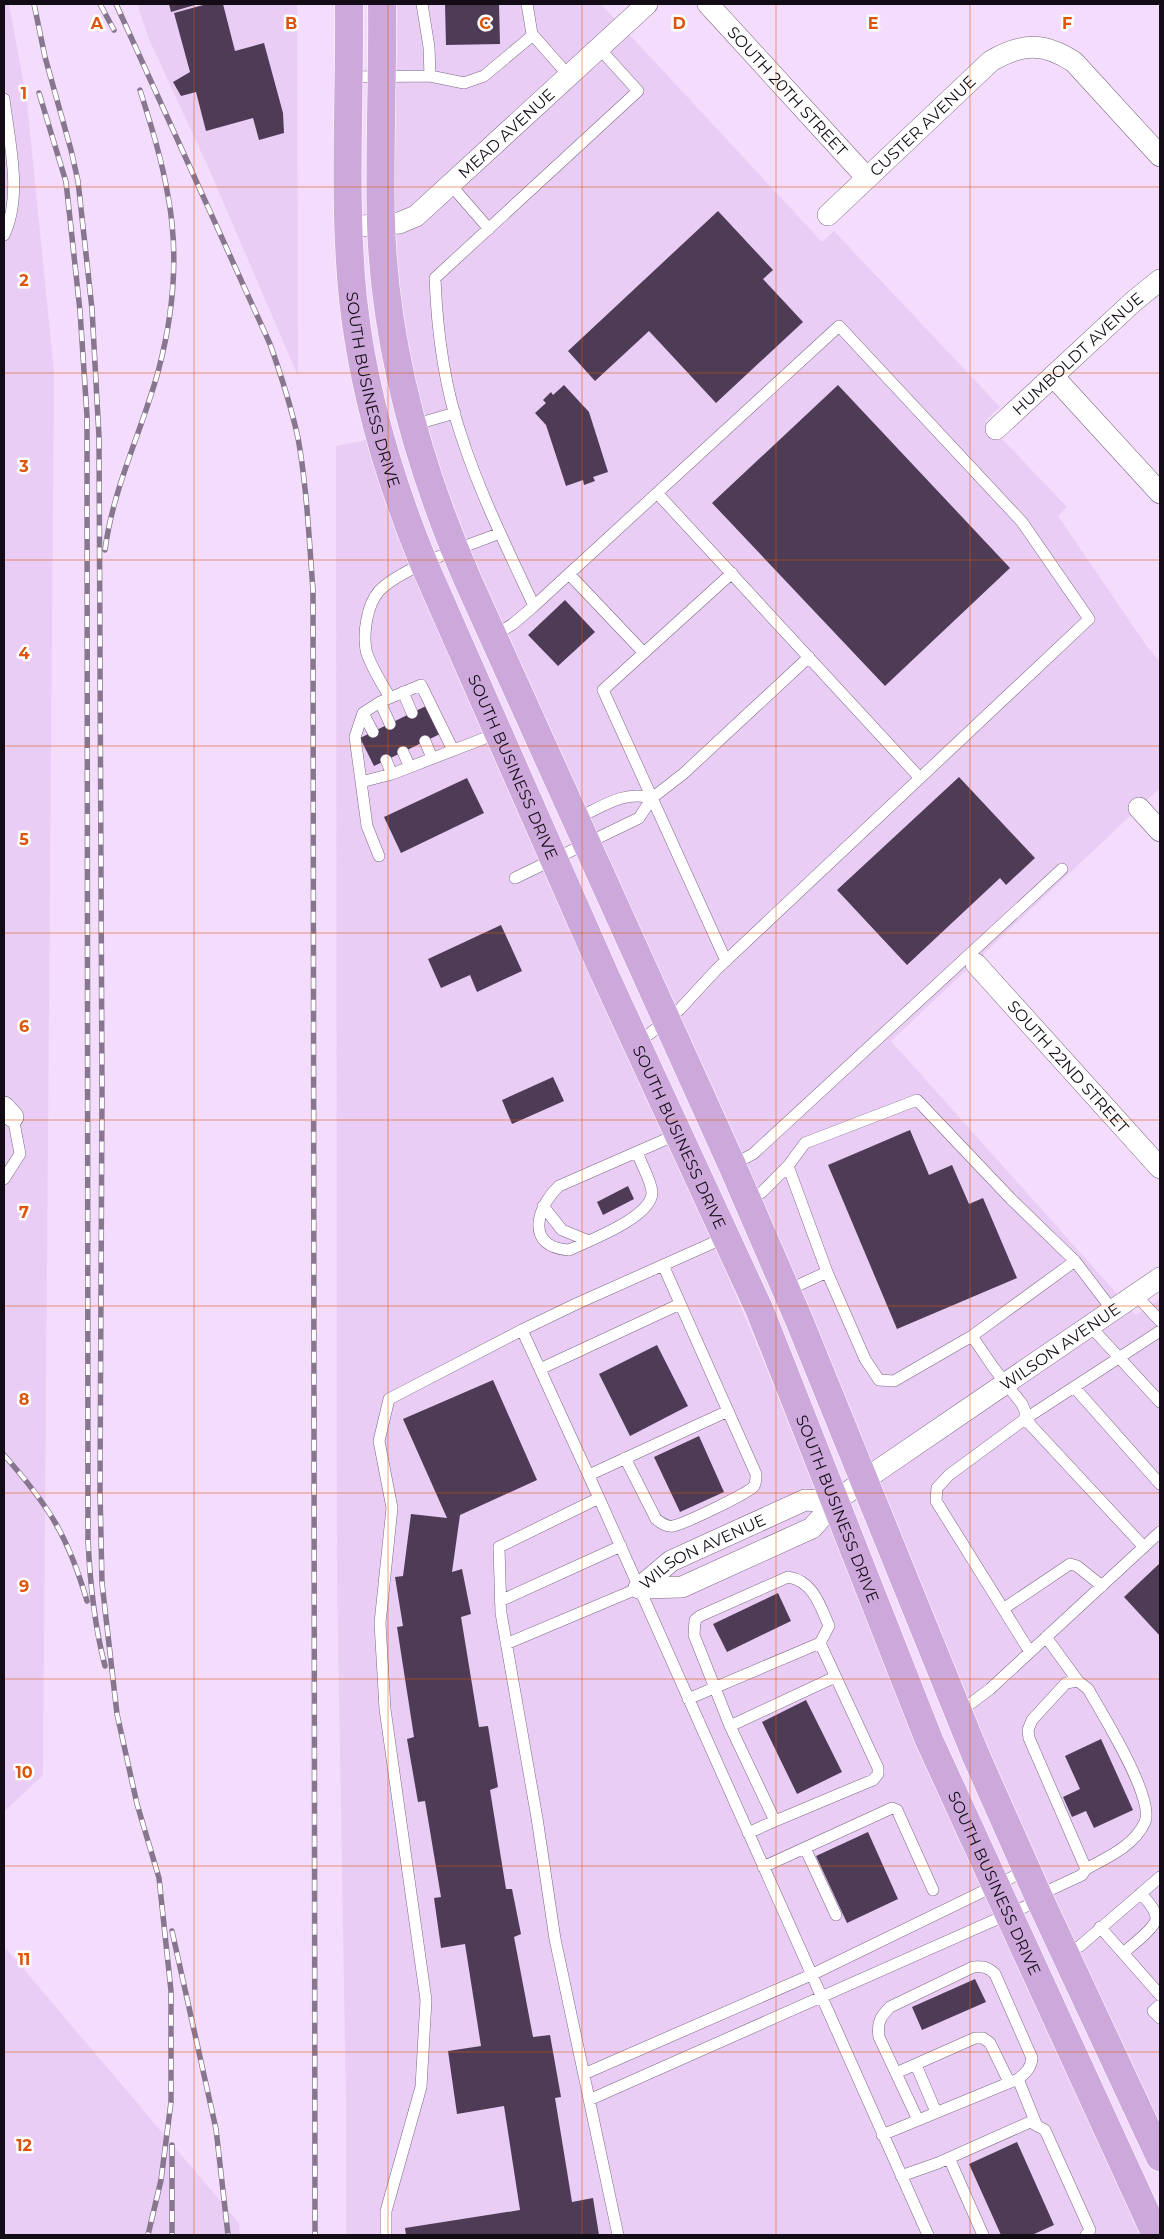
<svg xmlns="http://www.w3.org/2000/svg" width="1164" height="2239" viewBox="0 0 1164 2239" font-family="Montserrat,sans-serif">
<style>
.built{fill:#eacdf5}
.building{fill:#4e3b56}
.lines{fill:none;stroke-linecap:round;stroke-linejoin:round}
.service-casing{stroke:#7c6784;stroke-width:12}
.minor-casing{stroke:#7c6784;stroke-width:22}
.primary-casing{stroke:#fff;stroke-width:29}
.service{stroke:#fff;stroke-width:11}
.minor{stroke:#fff;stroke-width:21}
.primary{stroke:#cda8da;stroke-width:28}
.rail-casing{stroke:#87778e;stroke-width:5.5}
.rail{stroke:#fff;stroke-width:4;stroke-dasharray:11;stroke-linecap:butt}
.grid{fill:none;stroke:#dd550c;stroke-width:1;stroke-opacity:0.55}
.labels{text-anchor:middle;stroke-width:5;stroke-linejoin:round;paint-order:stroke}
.street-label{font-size:16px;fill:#130b16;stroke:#fff}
.grid-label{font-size:16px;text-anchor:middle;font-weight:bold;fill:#dd550c;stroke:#fff;stroke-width:5;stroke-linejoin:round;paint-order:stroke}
</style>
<rect width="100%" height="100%" fill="#f4dcfd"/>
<!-- built -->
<path class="built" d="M4,4H9L27,102L54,372L43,1775L4,1812Z
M137,4H297L298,376L209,169L149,39Z
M390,4H601L822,242L834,231L1000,407L985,421L1067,507L1058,516L1148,648L1160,662V788L891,1041L1136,1315L1160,1299V2130L981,1736L453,525L401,333L389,162Z
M366,440L400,541L683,1170L804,1457L1147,2235H346V2102L337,1580L336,446Z
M4,1946L239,2223L240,2235H4Z"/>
<!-- building -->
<path class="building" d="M169,4H198L171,12Z
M207,4H223L235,51L264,43L283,113L284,133L259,140L253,118L206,131L196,92L181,96L173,82L190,72L174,13Z
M445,4H499L500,44L446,45Z
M718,211L773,270L763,279L803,322L716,403L649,331L595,381L568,351Z
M564,385L589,412L608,472L593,477L595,481L584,485L583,480L566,486L546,425L535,413L546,403L543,400L551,392L553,395Z
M838,385L1010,568L885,686L712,503Z
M565,600L595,632L558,666L528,635Z
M426,706L440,734L374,766L360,738Z
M959,777L1035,858L1006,885L1000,878L907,965L837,890Z
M467,778L484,813L401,853L384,817Z
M501,925L522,971L477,992L470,975L441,988L428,959Z
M553,1077L564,1101L512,1124L502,1100Z
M910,1130L929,1175L952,1165L969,1204L983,1198L1017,1278L897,1329L828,1165Z
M628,1186L634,1199L603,1215L597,1202Z
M657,1345L688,1406L630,1436L599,1374Z
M493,1380L537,1480L460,1515L452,1572L462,1569L471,1614L461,1617L479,1727L488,1726L498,1787L490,1790L506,1889H512L521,1934L514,1937L533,2037L550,2035L561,2097L555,2098L572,2202L593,2198L599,2235H406L405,2228L520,2210L504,2106L457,2114L448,2051L481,2046L465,1944L441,1948L434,1898L441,1897L425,1801L418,1802L407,1739L414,1737L397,1627L403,1626L395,1577L403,1576L411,1514L447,1518L403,1419Z
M699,1436L724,1492L680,1512L654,1457Z
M1160,1563V1636L1124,1597Z
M778,1593L791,1621L727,1652L713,1624Z
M806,1700L842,1772L797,1794L762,1722Z
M1101,1739L1133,1810L1094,1828L1086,1811L1072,1817L1063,1797L1080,1789L1065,1756Z
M868,1832L898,1899L847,1923L816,1856Z
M975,1979L986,2002L922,2030L912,2007Z
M1017,2142L1054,2225L1032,2235H1001L969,2164Z"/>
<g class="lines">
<!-- service casing -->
<g class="service-casing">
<path id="service" d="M422,4L429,47L430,76
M527,4L532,34L569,76
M348,77L430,76L464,83L484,76L533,35
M4,99C9,140 23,196 4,235
M450,184L489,229
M413,425L455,413
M657,493L920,778
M569,574L644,653
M534,606C508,550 480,494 461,435C444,385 437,330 435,278L638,91L599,48
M493,636L513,624L534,606L839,326L1022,522L1089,619L717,969L680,1009L637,1044
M403,692L412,713
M390,698C383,685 369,664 366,650C363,632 367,605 379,591C402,567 468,546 500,533
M380,702L390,724
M363,713L373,732
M425,741L432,758
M403,752L410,767
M386,760L392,774L498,733
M361,782L392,774
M576,819C602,807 623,790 652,798
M379,856L367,826L355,737L363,713L380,702L421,685L453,750
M515,878L639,818L652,798L683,774L809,657
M726,961L603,690L732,573
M637,1152C641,1164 651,1180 652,1192C653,1217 588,1241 569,1250C525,1247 536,1208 559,1186L678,1134
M732,1165L753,1154L1062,869
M788,1166L827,1272
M4,1179L20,1154L13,1117
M747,1202L762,1192L788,1166L805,1143L917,1100L1011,1199L1075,1261L1113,1311
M543,1206L562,1230L589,1241
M726,1237L576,1304L522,1330L599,1498L928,2235
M786,1291L827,1272L865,1359L879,1380L894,1381L972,1336
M1136,1295L1160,1321
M1090,1326L1160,1402
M540,1369L680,1304
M1074,1387L1160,1484
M625,1458L656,1519C661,1523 666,1527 673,1526C684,1524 749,1493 754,1486C756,1483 756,1478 756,1474L663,1265
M589,1475L728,1411
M599,1498L499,1547L501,1613L537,1818L555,1939L618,2235
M1144,1547L1025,1419L1160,1331
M500,1601L621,1546
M1003,1609L1070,1564L1077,1566L1102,1586
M1046,1637L1078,1681
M506,1644L639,1588
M1030,1652L936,1501L937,1488L949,1475L1025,1419V1411L1022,1404L993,1367L972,1336L1075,1261
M688,1699L820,1643L829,1626C820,1605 813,1581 788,1577L700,1616L695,1620L694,1635L730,1726L775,1821L873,1780L878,1774V1768L820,1643
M958,1713L990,1689L1160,1532
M730,1726L835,1677
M748,1833L775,1821
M805,1848L836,1915
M763,1867L892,1808L897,1810L933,1890
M1039,1895L1082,1875L1086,1869L1029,1738L1028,1730L1032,1720L1066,1683L1078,1681L1088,1689C1101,1712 1155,1798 1145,1822C1134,1846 1108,1857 1086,1869
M1100,1927L1160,1995
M1065,1953L1080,1946L1160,1877
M1123,1953C1130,1947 1155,1928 1156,1919C1157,1910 1146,1900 1141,1893
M1160,2005L1153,2011L1160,2018
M916,2065L936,2112
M896,2073L975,2038H983L990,2043L1009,2082
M584,2074L811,1975L1027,1870
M1018,2079L1037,2126
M589,2100L1040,1900
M882,2135L1018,2079C1026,2073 1031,2068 1032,2058L995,1974C988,1967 983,1966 973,1967L890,2007C880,2017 877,2023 879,2037L918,2120
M949,2158L983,2235
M901,2176L938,2163L1030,2122L1045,2130L1090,2230L1086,2235
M386,2235V2211L421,2087L426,2000L385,1709L380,1623L392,1508L379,1441L389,1399L522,1330"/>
</g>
<!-- minor casing -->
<g class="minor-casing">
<g id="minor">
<path id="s1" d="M708,4L867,178"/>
<path id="s2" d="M828,215L991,61C1022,43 1044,42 1074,62L1160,156"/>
<path id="s3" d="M349,227L399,223L416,216L647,4"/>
<path d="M1053,376L1160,493"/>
<path id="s4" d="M996,429L1134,301L1160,280"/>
<path d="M1139,808L1160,831"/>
<path id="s5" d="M976,964L1160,1168"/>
<path d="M4,1107L13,1117"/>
<path id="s6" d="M639,1588L682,1587L812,1528L835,1502L864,1480L1160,1278"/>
<path id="s7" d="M639,1588L671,1561L805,1500L835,1502"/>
</g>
</g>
<!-- primary casing -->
<g class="primary-casing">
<g id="primary">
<path id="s8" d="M349,4C350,102 343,201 353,299C363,391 389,479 424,564L604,973L760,1311L929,1740L1156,2235"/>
<path d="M382,4C383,77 379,151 381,224C385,348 419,469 469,583L732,1165L799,1320L976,1756L1040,1900L1160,2157"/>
</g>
</g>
<!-- service -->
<use href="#service" class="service"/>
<!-- minor -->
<use href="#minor" class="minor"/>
<!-- primary -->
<use href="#primary" class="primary"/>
<!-- rail casing -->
<g class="rail-casing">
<path id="rail" d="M34,4L45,57L71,150L78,181L92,309L99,437L102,1092L100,1492L102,1583L117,1714L137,1804L159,1878L171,1991V2102L161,2180L148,2235
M100,4L114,30
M116,4L270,344C281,375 291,406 298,438C307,488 309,539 313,590L315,2235
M39,93L66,182L80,311L87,416L88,1540C90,1583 94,1624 105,1666
M105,550C113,488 141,433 158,372C173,316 179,254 168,196C162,160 151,125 140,90
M4,1455C49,1506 68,1536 87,1601
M172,1931L216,2129L228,2235
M172,2145V2235"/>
</g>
<!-- rail -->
<use href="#rail" class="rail"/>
</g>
<!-- grid -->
<path class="grid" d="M194,4V2235M388,4V2235M582,4V2235M776,4V2235M970,4V2235M4,187H1160M4,373H1160M4,560H1160M4,746H1160M4,933H1160M4,1120H1160M4,1306H1160M4,1493H1160M4,1679H1160M4,1866H1160M4,2052H1160"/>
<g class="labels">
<!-- street labels -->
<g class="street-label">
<text dy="6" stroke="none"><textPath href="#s1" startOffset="118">SOUTH 20TH STREET</textPath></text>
<text dy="6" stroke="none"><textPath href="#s2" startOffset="130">CUSTER AVENUE</textPath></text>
<text dy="6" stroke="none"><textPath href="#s3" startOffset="191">MEAD AVENUE</textPath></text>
<text dy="6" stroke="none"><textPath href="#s4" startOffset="111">HUMBOLDT AVENUE</textPath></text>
<text dy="6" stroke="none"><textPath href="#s8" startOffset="388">SOUTH BUSINESS DRIVE</textPath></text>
<text dy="6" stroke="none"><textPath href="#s8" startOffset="792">SOUTH BUSINESS DRIVE</textPath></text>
<text dy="6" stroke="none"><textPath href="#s5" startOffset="138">SOUTH 22ND STREET</textPath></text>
<text dy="6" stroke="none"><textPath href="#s8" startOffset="1198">SOUTH BUSINESS DRIVE</textPath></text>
<text dy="6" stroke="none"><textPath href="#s6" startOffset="494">WILSON AVENUE</textPath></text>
<text dy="6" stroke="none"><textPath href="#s8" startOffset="1602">SOUTH BUSINESS DRIVE</textPath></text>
<text dy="6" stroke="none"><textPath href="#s7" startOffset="74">WILSON AVENUE</textPath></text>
<text dy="6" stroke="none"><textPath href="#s8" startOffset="2008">SOUTH BUSINESS DRIVE</textPath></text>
</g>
</g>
<g class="grid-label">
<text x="97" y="29">A</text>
<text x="291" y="29">B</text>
<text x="485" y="29">C</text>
<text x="679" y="29">D</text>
<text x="873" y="29">E</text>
<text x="1067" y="29">F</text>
<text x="24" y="99">1</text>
<text x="24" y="286">2</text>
<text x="24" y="472">3</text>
<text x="24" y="659">4</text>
<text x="24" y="845">5</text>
<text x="24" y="1032">6</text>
<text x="24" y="1218">7</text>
<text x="24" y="1405">8</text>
<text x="24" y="1592">9</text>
<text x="24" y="1778">10</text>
<text x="24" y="1965">11</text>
<text x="24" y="2151">12</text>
</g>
<!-- border -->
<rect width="1164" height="2239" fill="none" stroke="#130b16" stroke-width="10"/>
</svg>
